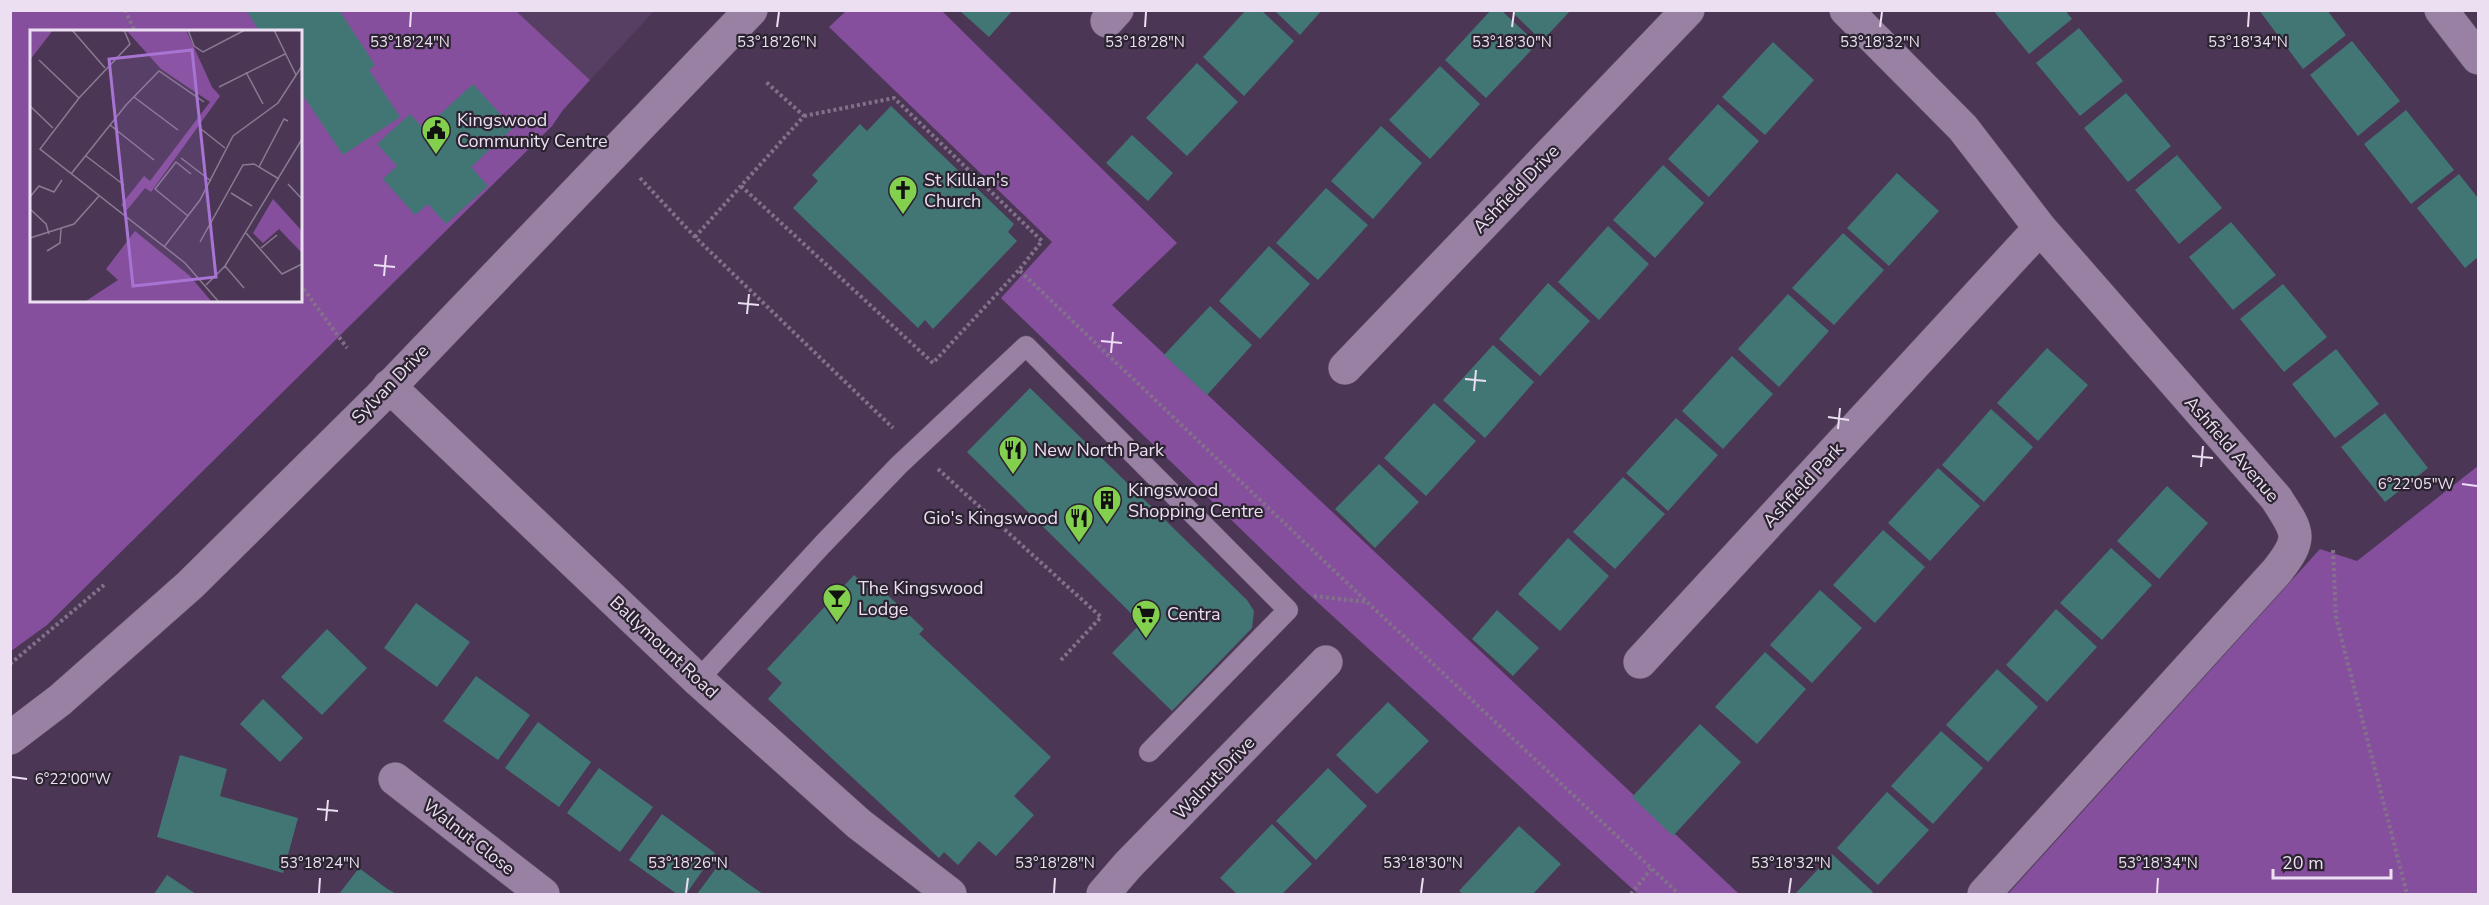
<svg xmlns="http://www.w3.org/2000/svg" width="2489" height="905" viewBox="0 0 2489 905" font-family="'Nunito Sans',sans-serif">
<style>
.built{fill:#573f63}
.green{fill:#864f9d;fill-rule:evenodd}
.building{fill:#427675}
.lines{fill:none;stroke-linecap:round;stroke-linejoin:round}
.service-casing{stroke:#65546d;stroke-width:21}
.minor-casing{stroke:#65546d;stroke-width:34}
.tertiary-casing{stroke:#65546d;stroke-width:34}
.path{stroke:#83718b;stroke-width:4;stroke-dasharray:3 3;stroke-linecap:butt}
.service{stroke:#9881a2;stroke-width:20}
.minor{stroke:#9881a2;stroke-width:33}
.tertiary{stroke:#9881a2;stroke-width:33}
.ticks{fill:none;stroke:#ebdff1;stroke-width:2}
.labels{text-anchor:middle;stroke-width:4.5;stroke-linejoin:round;paint-order:stroke}
.poi-label{font-size:18px;fill:#ebdff1;stroke:#2c2331;text-anchor:start}
.street-label{font-size:18px;fill:#ebdff1;stroke:#2c2331}
.inset-road{fill:none;stroke:#8b7a93;stroke-width:1.5}
.view{fill:#a874d3;fill-opacity:0.15;stroke:#a874d3;stroke-width:3}
.inset-edge{fill:none;stroke:#ebdff1;stroke-width:3}
.ticks-label{font-size:15px;text-anchor:middle;fill:#ebdff1;stroke:#2c2331;stroke-width:4.5;stroke-linejoin:round;paint-order:stroke}
</style>
<rect width="100%" height="100%" fill="#4b3755"/>
<!-- built -->
<path class="built" d="M516,11H654L590,80Z"/>
<!-- green -->
<path class="green" d="M11,11H516L590,80L563,110L552,126L47,625L11,651ZM32,32H300V300H32Z
M846,11H942L1177,243L1112,305L1739,894H1638L1303,589L1001,298L1052,242L829,27Z
M2478,466V894H2008L2320,549L2357,561Z"/>
<!-- building -->
<path class="building" d="M246,10H339L375,65L369,70L400,117L343,155L300,91V32H260Z
M959,10H1013L989,37Z
M1246,10H1261L1294,41L1244,96L1203,57Z
M1274,10H1322L1300,35Z
M1491,10H1501L1537,44L1486,98L1445,60Z
M1510,10H1571L1542,41Z
M1993,10H2065L2072,19L2029,54Z
M2259,10H2327L2346,35L2303,69Z
M2079,28L2123,81L2080,116L2036,63Z
M2352,41L2400,101L2358,136L2310,75Z
M1773,42L1814,80L1765,135L1722,97Z
M1197,63L1238,102L1187,156L1146,118Z
M1440,66L1480,104L1430,159L1389,120Z
M473,84L513,128L471,167L488,186L446,224L428,204L415,215L383,179L397,166L377,144L410,114L424,129Z
M2126,93L2171,146L2128,182L2084,128Z
M1718,104L1759,141L1709,197L1668,159Z
M891,106L1014,224L1008,232L1017,241L933,329L925,320L918,328L793,208L818,181L812,175L860,124L867,131Z
M2406,110L2454,170L2411,204L2364,144Z
M1381,126L1422,163L1373,219L1331,181Z
M1132,135L1173,173L1148,201L1106,163Z
M2177,155L2222,208L2179,244L2135,190Z
M1663,165L1704,203L1655,258L1613,220Z
M1897,173L1939,211L1889,266L1847,228Z
M2459,174L2478,198V257L2465,268L2417,208Z
M1326,188L1368,225L1318,280L1276,243Z
M2231,222L2276,275L2233,310L2189,257Z
M1608,226L1649,264L1599,320L1558,282Z
M1843,233L1884,270L1834,325L1792,288Z
M1269,246L1310,284L1260,339L1219,301Z
M1548,283L1590,321L1540,376L1499,339Z
M2283,284L2327,337L2284,372L2240,319Z
M1788,294L1829,331L1779,387L1738,349Z
M1210,306L1252,345L1207,395L1164,355Z
M1493,345L1534,382L1485,438L1443,400Z
M2047,348L2088,385L2038,441L1997,403Z
M2336,349L2379,404L2335,438L2292,384Z
M1732,356L1773,394L1723,449L1682,411Z
M1030,388L1247,600L1254,611L1252,628L1172,711L1112,653L1141,623L967,452Z
M1434,403L1476,441L1426,496L1384,458Z
M1991,409L2033,447L1984,502L1942,465Z
M2385,413L2428,468L2385,502L2341,447Z
M1676,418L1718,455L1668,511L1626,473Z
M1379,464L1419,502L1375,548L1335,509Z
M1938,468L1980,506L1930,561L1888,523Z
M1623,477L1665,514L1615,569L1573,532Z
M2167,486L2208,523L2159,579L2117,541Z
M1883,530L1925,567L1875,623L1833,585Z
M1568,538L1609,576L1560,631L1518,594Z
M2111,548L2152,585L2102,640L2060,603Z
M854,575L874,594L880,588L924,629L919,634L1051,757L1014,796L1034,815L996,856L979,841L958,865L944,852L939,858L768,699L782,683L767,669Z
M1820,590L1862,628L1812,683L1770,645Z
M416,603L470,642L437,687L384,648Z
M2056,609L2097,647L2047,702L2006,665Z
M1497,610L1539,648L1513,676L1472,639Z
M327,629L367,668L322,715L281,677Z
M1765,652L1806,689L1757,744L1715,707Z
M1997,669L2038,707L1988,762L1946,725Z
M476,676L530,715L498,760L443,721Z
M263,699L303,738L280,762L240,724Z
M1388,702L1429,741L1377,794L1336,755Z
M538,722L591,762L559,807L505,768Z
M1700,724L1741,762L1673,836L1632,797Z
M1941,731L1983,768L1933,824L1891,786Z
M180,755L227,769L220,796L298,818L283,873L157,837Z
M599,768L653,807L620,852L567,813Z
M1328,768L1367,806L1316,860L1276,821Z
M1887,792L1929,830L1878,885L1837,848Z
M662,814L715,853L686,894H677L629,860Z
M1272,824L1312,864L1282,894H1237L1220,878Z
M1519,826L1561,864L1533,894H1463L1459,891Z
M1832,854L1873,892L1871,894H1795Z
M720,863L747,883L763,894H697Z
M359,868L386,888L396,894H339Z
M167,875L196,894H154Z"/>
<g class="lines">
<!-- service casing -->
<g class="service-casing">
<path id="service" d="M698,680L822,545L899,465L1026,346L1288,610L1149,752"/>
</g>
<!-- minor casing -->
<g class="minor-casing">
<path id="minor" d="M1846,10L1963,128L2040,228L2276,498C2298,532 2304,537 2277,571L1984,894
M2441,10L2478,58
M1107,21L1117,10
M1345,368L1688,10
M389,386L698,680L859,824L950,894
M1640,662L2040,228
M395,779L543,894
M1103,894L1128,865L1326,662"/>
</g>
<!-- tertiary casing -->
<g class="tertiary-casing">
<path id="tertiary" d="M10,738L60,700L190,585L380,397L751,10"/>
</g>
<!-- path -->
<path class="path" d="M125,10L135,32
M804,116L894,98L1042,241L1019,270L1367,602L1679,894
M640,178L695,237L893,428
M741,186L933,363L1019,270
M695,237L804,116L766,82
M300,284L347,348
M938,469L1101,617L1061,660
M2333,550L2336,617L2407,894
M1314,596L1366,602
M10,664L104,585
M1631,894L1651,869"/>
<!-- service -->
<use href="#service" class="service"/>
<!-- minor -->
<use href="#minor" class="minor"/>
<!-- tertiary -->
<use href="#tertiary" class="tertiary"/>
</g>
<!-- ticks -->
<path class="ticks" d="M410,27L411,12M777,27L779,12M1145,27L1146,12M1512,27L1514,12M1880,27L1882,12M2248,27L2249,12M374,265L395,267M384,276L386,255M738,303L759,305M747,314L749,294M1101,341L1122,343M1111,353L1113,332M1465,379L1486,381M1474,391L1476,370M1828,417L1849,420M1838,429L1840,408M2192,456L2213,458M2201,467L2203,446M2462,484L2477,486M12,777L27,779M317,809L338,811M326,821L328,800M319,893L320,878M686,893L688,878M1054,893L1055,878M1421,893L1423,878M1789,893L1791,878M2157,893L2158,878"/>
<!-- icons -->
<defs>
<g id="civic-pin" transform="scale(1.5)"><path d="M0 17L-7.5 6A9.5 9.5 0 1 1 7.5 6Z" fill="#83d04e" stroke="#2c2331"/><path d="M-.6-6.5H3V-4.5H.6V-3L4-1V1h2V6H-6V1h2V-1L-.6-3ZM-1.2 2.5V6h2.4V2.5Z" fill="#111"/></g>
<g id="church-pin" transform="scale(1.5)"><path d="M0 17L-7.5 6A9.5 9.5 0 1 1 7.5 6Z" fill="#83d04e" stroke="#2c2331"/><path d="M-1.2-6h2.4v3.5h3.3v2.4h-3.3V6h-2.4V-.1h-3.3v-2.4h3.3Z" fill="#111"/></g>
<g id="restaurant-pin" transform="scale(1.5)"><path d="M0 17L-7.5 6A9.5 9.5 0 1 1 7.5 6Z" fill="#83d04e" stroke="#2c2331"/><path d="M-5-6h1v4h1v-4h1v4h1v-4h1v5L-1.5 .5V6h-2V.5L-5-1ZM5-6V6H3V1.5H1.5Q1.5-4 5-6Z" fill="#111"/></g>
<g id="building-pin" transform="scale(1.5)"><path d="M0 17L-7.5 6A9.5 9.5 0 1 1 7.5 6Z" fill="#83d04e" stroke="#2c2331"/><path d="M-4-6H4V6H1V3H-1V6H-4ZM-2.5-4.3h1.7v1.8h-1.7ZM.8-4.3h1.7v1.8H.8ZM-2.5-1h1.7V.8h-1.7ZM.8-1h1.7V.8H.8Z" fill="#111"/></g>
<g id="bar-pin" transform="scale(1.5)"><path d="M0 17L-7.5 6A9.5 9.5 0 1 1 7.5 6Z" fill="#83d04e" stroke="#2c2331"/><path d="M-6-5H6L.8 .8V4.5H3.5V6h-7V4.5H-.8V.8Z" fill="#111"/></g>
<g id="supermarket-pin" transform="scale(1.5)"><path d="M0 17L-7.5 6A9.5 9.5 0 1 1 7.5 6Z" fill="#83d04e" stroke="#2c2331"/><path d="M-6-5.5h2.5l.6 2H6L4.5 2H-2.5L-4.4-4H-6ZM-1.5 3.2a1.3 1.3 0 1 0 .1 0ZM3 3.2a1.3 1.3 0 1 0 .1 0Z" fill="#111"/></g>
</defs>
<g fill-rule="evenodd">
<use href="#civic-pin" x="436" y="130"/>
<use href="#church-pin" x="903" y="190"/>
<use href="#restaurant-pin" x="1013" y="450"/>
<use href="#building-pin" x="1107" y="500"/>
<use href="#restaurant-pin" x="1079" y="518"/>
<use href="#bar-pin" x="837" y="598"/>
<use href="#supermarket-pin" x="1146" y="614"/>
</g>
<g class="labels">
<!-- poi labels -->
<g class="poi-label">
<text x="457" y="126">Kingswood<tspan x="457" dy="21">Community Centre</tspan></text>
<text x="924" y="186">St Killian's<tspan x="924" dy="21">Church</tspan></text>
<text x="1034" y="456">New North Park</text>
<text x="1128" y="496">Kingswood<tspan x="1128" dy="21">Shopping Centre</tspan></text>
<text x="1058" y="524" text-anchor="end">Gio's Kingswood</text>
<text x="858" y="594">The Kingswood<tspan x="858" dy="21">Lodge</tspan></text>
<text x="1167" y="620">Centra</text>
</g>
<!-- street labels -->
<g class="street-label">
<text transform="translate(1516 189) rotate(-46)" y="6">Ashfield Drive</text>
<text transform="translate(390 384) rotate(-46)" y="6">Sylvan Drive</text>
<text transform="translate(2232 449) rotate(49)" y="6">Ashfield Avenue</text>
<text transform="translate(1803 485) rotate(-47)" y="6">Ashfield Park</text>
<text transform="translate(664 647) rotate(43)" y="6">Ballymount Road</text>
<text transform="translate(1214 778) rotate(-46)" y="6">Walnut Drive</text>
<text transform="translate(469 837) rotate(38)" y="6">Walnut Close</text>
</g>
</g>
<!-- overview -->
<g transform="translate(30 30)">
<rect width="272" height="272" fill="#4b3755"/>
<path d="M0,0H23L0,30ZM96,0H156L182,57L190,66L121,162L115,158L97,180L91,175L114,146L120,151L180,72L131,39ZM243,169L271,200V222L249,199L233,213L223,203ZM105,201L160,246L181,271H56L88,250L76,239Z" fill="#864f9d"/>
<path class="inset-road" d="M42,0L75,38M94,0L100,14L49,68L10,119L155,233L188,271M158,0L164,16L173,22L215,0M244,0L266,45M9,30L49,68M216,42L233,74M189,57L255,24M104,67L148,100M0,76L23,98M80,95L124,130M171,99L195,118M56,126L94,155M151,128L181,151M229,137L254,89L258,91M41,144L96,75L129,41L174,72M258,154L272,169M201,163L222,176M0,167L9,156L24,162L32,150M0,179L16,194L19,204M158,186L125,159L146,132L161,144M216,203L252,244L272,234M0,208L44,194L69,166M170,212L213,135L224,134L249,149M134,217L170,170L203,106L248,73L272,36M231,218L247,205M17,221L30,213L31,199M195,236L214,258M176,255L195,236L272,109"/>
<path class="view" d="M162,20L186,247L103,256L79,29Z"/>
<rect width="272" height="272" class="inset-edge"/>
</g>
<g class="ticks-label">
<text x="410" y="47">53°18'24"N</text>
<text x="777" y="47">53°18'26"N</text>
<text x="1145" y="47">53°18'28"N</text>
<text x="1512" y="47">53°18'30"N</text>
<text x="1880" y="47">53°18'32"N</text>
<text x="2248" y="47">53°18'34"N</text>
<text x="2416" y="489">6°22'05"W</text>
<text x="73" y="784">6°22'00"W</text>
<text x="320" y="868">53°18'24"N</text>
<text x="688" y="868">53°18'26"N</text>
<text x="1055" y="868">53°18'28"N</text>
<text x="1423" y="868">53°18'30"N</text>
<text x="1791" y="868">53°18'32"N</text>
<text x="2158" y="868">53°18'34"N</text>
</g>
<!-- border -->
<rect width="2489" height="905" fill="none" stroke="#ebdff1" stroke-width="24"/>
<!-- scale -->
<path d="M2273 869v9h118v-9" fill="none" stroke="#ebdff1" stroke-width="3"/>
<text x="2282" y="869" font-size="18" fill="#ebdff1" stroke="#2c2331" stroke-width="4.5" paint-order="stroke">20 m</text>
</svg>
